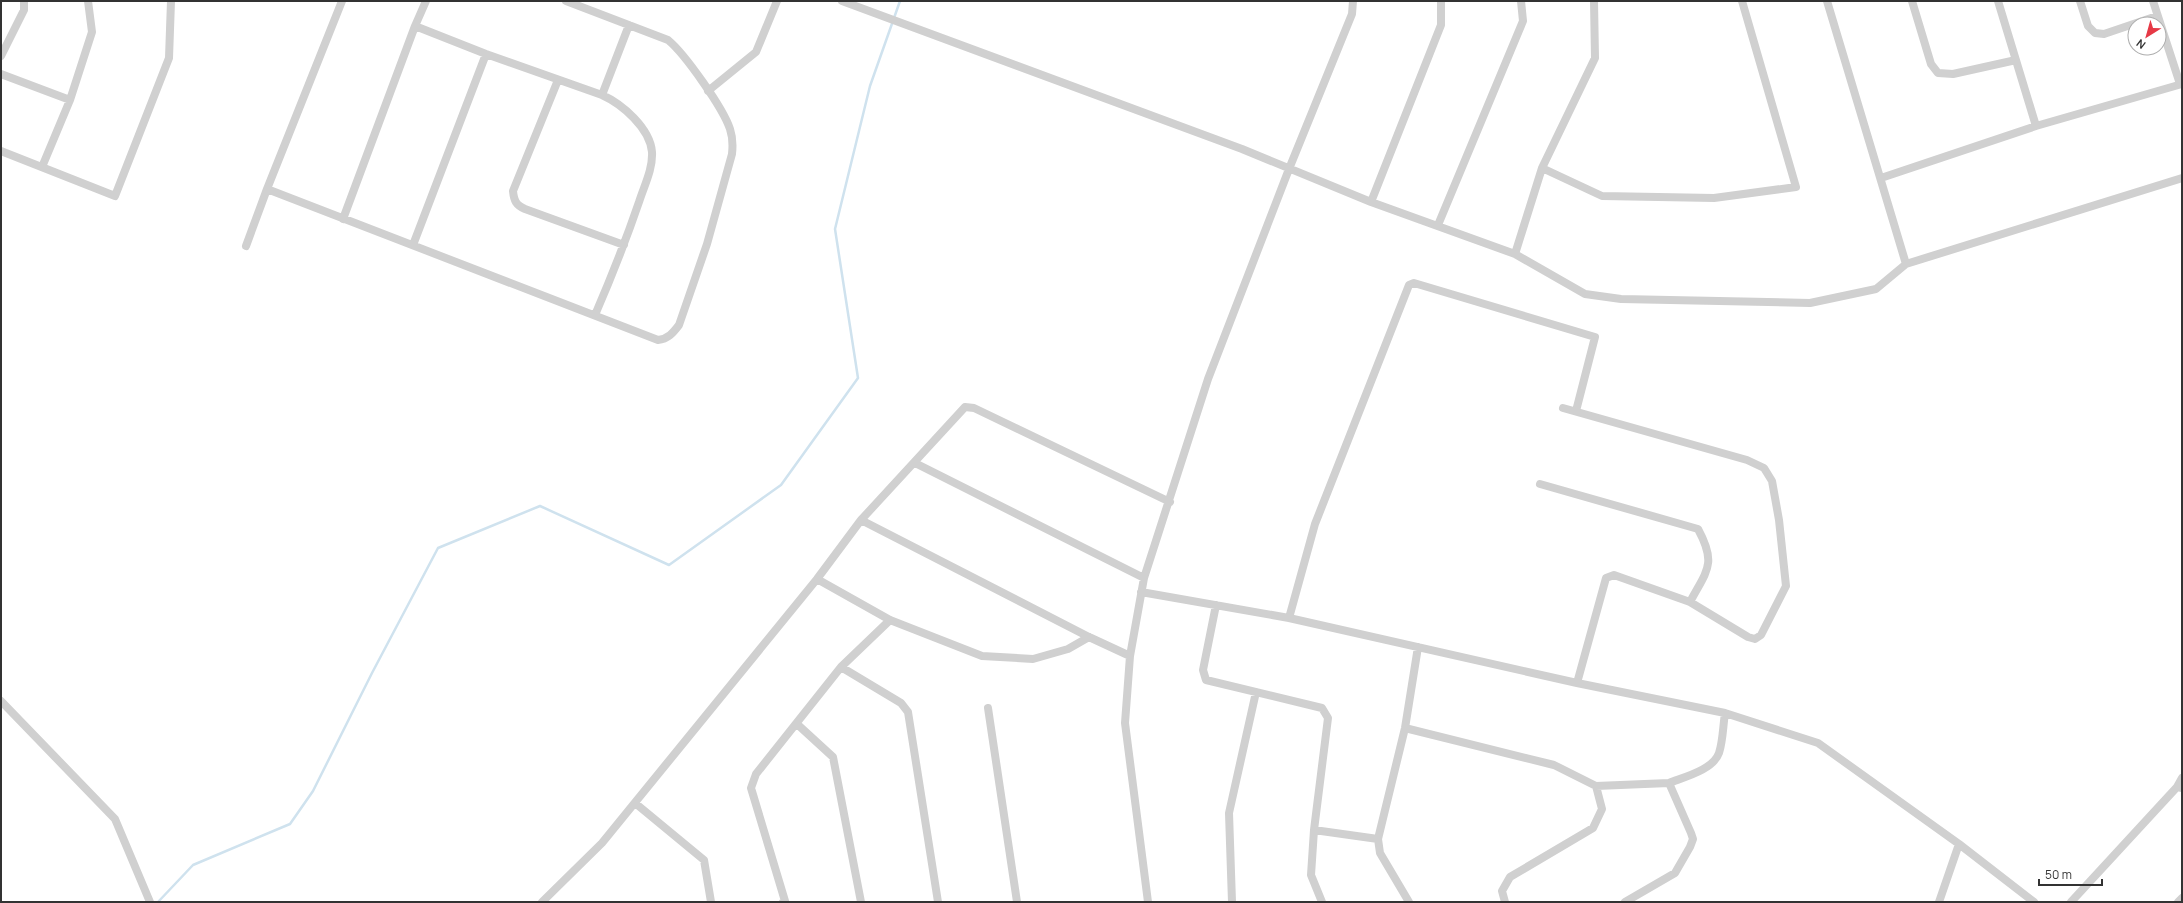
<svg xmlns="http://www.w3.org/2000/svg" width="2183" height="903" viewBox="0 0 2183 903" font-family="Manrope,sans-serif">
<style>
.lines{fill:none;stroke-linecap:round;stroke-linejoin:round}
.stream{stroke:#cfe2ee;stroke-width:2.5}
.minor{stroke:#d0d0d0;stroke-width:8}
</style>
<rect width="100%" height="100%" fill="#fff"/>
<g class="lines">
<!-- stream -->
<path class="stream" d="M158,902L193,865L290,824L313,791L372,673L438,548L540,506L669,565L781,485L858,378L835,229L870,86L900,1"/>
<!-- minor -->
<path class="minor" d="M842,1L1242,149L1371,202L1515,254L1585,294L1621,299L1810,303L1876,289L1906,264L2182,178
M1827,1L1906,264
M1912,1L1931,64L1938,73L1953,74L2016,60
M1998,1L2036,126
M2080,1L2088,26L2095,33L2104,34L2157,16
M2153,1L2180,84
M415,26L426,1
M1,56L24,10V1
M1,74L70,100
M558,80L513,191C514,201 516,205 525,209L624,245
M708,91L756,52L777,1
M602,95L629,25
M1,151L115,196L169,58L171,1
M42,167L70,100L92,32L88,1
M1542,168L1602,196L1714,198L1796,187L1742,1
M1881,178L2036,126L2182,84
M267,189L658,340C668,339 673,333 679,325L707,244L732,154C733,145 733,138 730,129C723,108 685,54 668,40L566,1
M1371,202L1441,25V1
M343,219L415,26L486,54L602,95C622,104 650,128 652,152C653,169 644,186 639,202C626,240 611,278 595,315
M1438,225L1523,21L1521,1
M413,245L486,54
M246,246L267,189L342,1
M1515,254L1542,168L1595,58L1594,1
M1563,408L1747,460L1764,468L1772,481L1779,520L1786,586L1761,635L1755,639L1748,637L1690,602L1614,575L1606,578L1577,683
M915,463L1144,578
M1540,484L1698,529C1717,564 1707,570 1690,602
M861,520L1089,637L1130,656
M817,579L890,620L982,656L1033,659L1068,649L1089,637
M1141,592L1289,618L1577,683L1725,713L1818,743L1959,844L2034,902
M1216,605L1203,670L1206,680L1322,708L1328,718L1314,830L1378,839
M1289,618L1315,524L1409,285L1414,283L1595,337L1576,411
M841,667L890,620
M1,701L115,819L150,902
M988,708L1017,902
M797,724L833,757L861,902
M1405,728L1554,765L1596,786L1669,783
M2177,787L2182,778
M635,803L704,860L711,902
M1314,830L1311,875L1322,902
M542,902L602,843L817,579L861,520L965,407L974,408L1170,502
M783,902L785,901L751,788L756,774L841,667L901,703L908,712L938,902
M1148,902L1125,723L1130,656L1144,578L1208,379L1289,169L1352,14L1353,1
M1232,902L1229,813L1256,692
M1409,902L1380,853L1378,839L1405,728L1418,647
M1505,902L1502,891L1510,877L1593,828L1602,809L1596,786
M1625,902L1675,873L1690,847L1693,839L1691,833L1669,783C1684,777 1713,770 1719,753C1723,741 1723,726 1725,713
M1939,902L1959,844
M2071,902L2177,787L2182,788
M2178,902L2182,898"/>
</g>
<!-- border -->
<rect width="2183" height="903" fill="none" stroke="#333333" stroke-width="4"/>
<!-- north arrow -->
<g transform="translate(2147 36) rotate(217)"><circle r="19" fill="#ffffff" stroke="#adadad"/>
<path d="M0-3L7 15L0 10L-7 15Z" fill="#e63946"/>
<text y="-6" font-size="11" font-weight="bold" text-anchor="middle" fill="#333333">N</text>
</g>
<!-- scale -->
<path d="M2039 879v6h63v-6" fill="none" stroke="#333333" stroke-width="2"/>
<text x="2045" y="879" font-size="12" fill="#333333" stroke="#ffffff" stroke-width="3" paint-order="stroke">50 m</text>
</svg>
